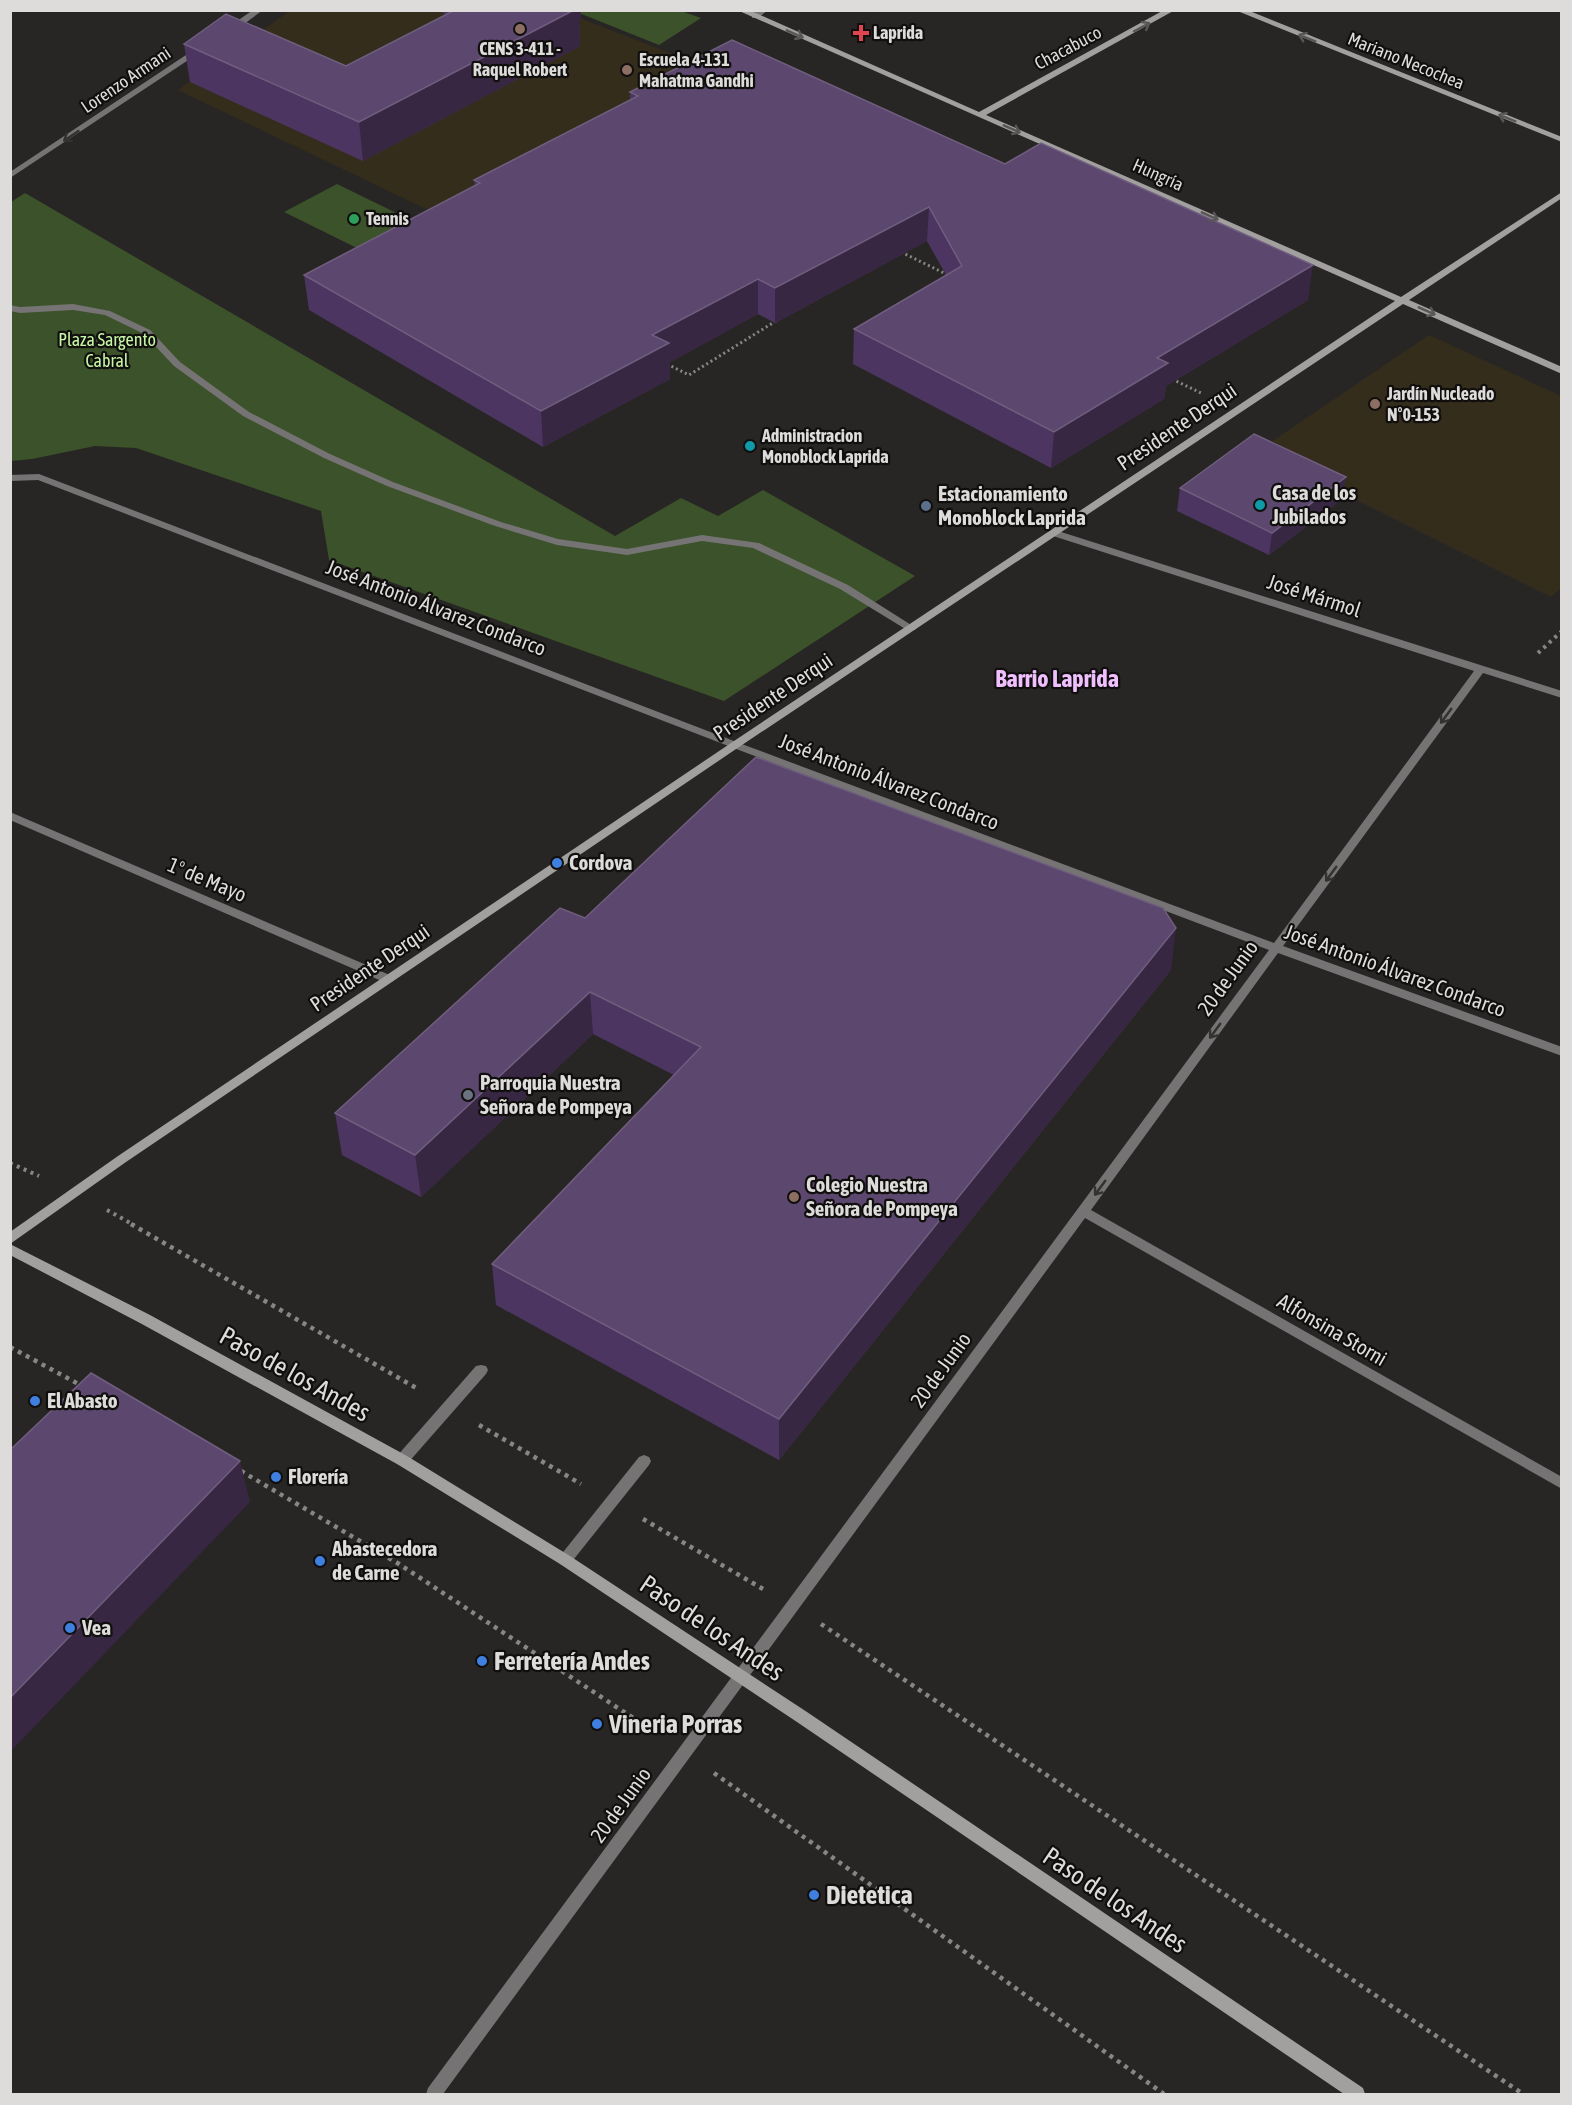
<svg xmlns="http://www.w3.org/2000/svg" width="1572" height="2105" viewBox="0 0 1572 2105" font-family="'Asap Condensed',sans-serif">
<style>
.education{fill:#352d1c}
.green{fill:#3b522a}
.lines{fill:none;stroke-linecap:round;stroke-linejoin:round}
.path-far2{stroke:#888684;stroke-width:3;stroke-dasharray:2 3;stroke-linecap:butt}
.path-far1{stroke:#888684;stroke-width:4;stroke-dasharray:3 4.5;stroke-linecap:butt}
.path{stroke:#888684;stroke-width:4.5;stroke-dasharray:4 5;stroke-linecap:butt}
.lane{fill:#757373;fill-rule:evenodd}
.street{fill:#757373;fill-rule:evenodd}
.secondary{fill:#a29f9f;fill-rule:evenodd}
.wall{fill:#4d3561}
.shaded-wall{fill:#382743}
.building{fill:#5c476e;stroke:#705e7f;stroke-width:1.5}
.oneway{stroke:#595756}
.oneway2{stroke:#333231}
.education-dot{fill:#8d6e63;stroke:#100f0e;stroke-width:2}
.health-dot{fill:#e0444e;stroke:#100f0e;stroke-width:2}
.leisure-dot{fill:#2e9e5b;stroke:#100f0e;stroke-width:2}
.culture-dot{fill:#0f9aa8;stroke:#100f0e;stroke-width:2}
.service-dot{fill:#5c6f8a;stroke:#100f0e;stroke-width:2}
.shop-dot{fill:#3f7fe0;stroke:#100f0e;stroke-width:2}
.worship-dot{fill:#6b7280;stroke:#100f0e;stroke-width:2}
.labels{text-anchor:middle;stroke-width:4.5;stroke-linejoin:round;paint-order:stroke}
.far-poi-label{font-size:18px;font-weight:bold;fill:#dddcda;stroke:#100f0e;text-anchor:start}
.far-street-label{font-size:18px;fill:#dddcda;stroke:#100f0e}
.far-park-label{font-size:18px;fill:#c6f6a5;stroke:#100f0e}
.street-label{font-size:21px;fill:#dddcda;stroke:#100f0e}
.poi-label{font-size:21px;font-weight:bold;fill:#dddcda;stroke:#100f0e;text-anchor:start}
.quarter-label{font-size:24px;font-weight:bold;fill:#f0bffe;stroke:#100f0e}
.near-street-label{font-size:26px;fill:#dddcda;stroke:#100f0e}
.near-poi-label{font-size:26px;font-weight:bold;fill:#dddcda;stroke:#100f0e;text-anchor:start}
</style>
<rect width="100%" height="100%" fill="#282624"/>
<!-- education -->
<path class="education" d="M291,10L562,11L708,68L445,218L178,90Z
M1429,335L1561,396V588L1551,597L1258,451Z"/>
<!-- green -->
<path class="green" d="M574,11H681L701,18L659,45Z
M337,184L423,226L371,255L284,212Z
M25,193L615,536L681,498L718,516L763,490L915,576L724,701L329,560L321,511L136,448L95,446L32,459L11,461V202Z"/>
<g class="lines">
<!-- path-far2 -->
<path class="path-far2" d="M901,252L948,275
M667,364L689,375L776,321
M1172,379L1203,394"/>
<!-- path-far1 -->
<path class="path-far1" d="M1538,653L1562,631
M10,1163L39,1176
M107,1210L134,1225"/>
<!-- path -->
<path class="path" d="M131,1224L418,1389
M10,1347L84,1387
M479,1425L581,1484
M241,1471L399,1564L656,1733
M643,1519L763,1589
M821,1624L1523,2094
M714,1773L1164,2094"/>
<!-- lane -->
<path class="lane" d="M481,1365L486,1366L488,1370L486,1374L407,1464L402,1466L397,1464L395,1460L397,1456L476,1366Z
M644,1455L649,1457L651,1461L649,1465L570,1564L565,1566L560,1564L558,1560L560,1556L639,1457Z"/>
<!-- street -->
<path class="street" d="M253,10H263L233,32H227V28Z
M758,10H768L758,18H752V14Z
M195,49L202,51L10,178V172Z
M73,304L110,311L150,330L180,362L249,412L330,454L393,482L501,522L558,539L627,549L702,535L759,543L848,585L916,628L915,630H907L840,589L753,548L702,541L627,555L557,545L495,526L387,486L324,458L243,416L174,366L144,334L105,315L73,310L20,313L10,311V305L20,307Z
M39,474L739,743L1274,943L1474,671L1050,535V531H1058L1562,691V698L1483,673L1283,946L1562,1047V1056L1278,953L1091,1210L1562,1477V1489L1085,1218L443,2094H426L428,2088L1269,950L731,747L38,480L10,481V475Z
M10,812L392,976L394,979L392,982H384L10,820Z"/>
<!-- secondary -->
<path class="secondary" d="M737,10H749L979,112L1164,10H1175L986,115L1401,297L1562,192V198L1409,300L1562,367V374L1403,304L739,747L126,1162L10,1244V1232L118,1156L731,743L1395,301Z
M1235,10H1247L1562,137V142Z
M10,1244L150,1315L407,1456L570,1556L807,1712L1363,2088L1365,2094H1344L797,1722L560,1564L397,1464L140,1323L10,1255Z"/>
</g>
<!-- wall -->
<path class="wall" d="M438,10H581V19L579,20L580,46L363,161L190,82L184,44L346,66L447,15Z
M630,92L1005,164L1308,300L1166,386L1164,399L1051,468L853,364L854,329L946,275L927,241L775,323L758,314L670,362V379L543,447L309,310L304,275L475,186L474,180L630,100Z
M1180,488L1342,499L1269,555L1177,511Z
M585,918L1171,970L779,1460L496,1305L492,1264L674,1075L593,1034L421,1197L342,1155L335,1113Z"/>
<!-- shaded-wall -->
<path class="shaded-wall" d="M552,10H581V19L579,20L580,46L363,161L359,122Z
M929,207L927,241L775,323V288Z
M1313,265L1308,300L1166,386L1164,399L1051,468L1054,432L1157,358Z
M758,279V314L670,362V379L543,447L541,411L652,335Z
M1346,477L1342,499L1269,555L1272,533Z
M1176,928L1171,970L779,1460V1419Z
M590,992L593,1034L421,1197L415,1155Z
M240,1461L250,1502L10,1752V1698Z"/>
<!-- building -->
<path class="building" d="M455,10H574L359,122L184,44L226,14L346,66Z
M732,40L1005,164L1041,143L1313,265L1157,358L1168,363L1054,432L854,329L962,266L929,207L775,288L758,279L652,335L669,343L541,411L304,275L480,183L474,180L638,96L630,92Z
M1254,434L1346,477L1272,533L1180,488Z
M756,757L1163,908L1176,928L779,1419L492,1264L701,1047L590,992L415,1155L335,1113L560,908L585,918Z
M91,1373L240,1461L10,1698V1450Z"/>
<!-- one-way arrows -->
<defs><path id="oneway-shaft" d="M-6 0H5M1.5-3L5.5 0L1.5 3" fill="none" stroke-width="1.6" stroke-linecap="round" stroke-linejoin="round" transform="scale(1.5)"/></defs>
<g class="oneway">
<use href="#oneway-shaft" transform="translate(1142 27) rotate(-28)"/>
<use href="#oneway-shaft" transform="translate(795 34) rotate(24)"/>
<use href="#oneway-shaft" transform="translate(1307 38) rotate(-158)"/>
<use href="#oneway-shaft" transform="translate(1507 118) rotate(-158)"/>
<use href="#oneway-shaft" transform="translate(1012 129) rotate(24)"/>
<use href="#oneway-shaft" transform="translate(1210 216) rotate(24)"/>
<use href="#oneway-shaft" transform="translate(1427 311) rotate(24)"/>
</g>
<g class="oneway2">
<use href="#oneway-shaft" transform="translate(71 136) rotate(146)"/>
<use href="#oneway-shaft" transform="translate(1446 716) rotate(126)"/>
<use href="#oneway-shaft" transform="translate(1331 874) rotate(126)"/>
<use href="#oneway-shaft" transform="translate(1215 1031) rotate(126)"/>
<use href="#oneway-shaft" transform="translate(1100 1188) rotate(126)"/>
</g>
<!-- markers -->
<g class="education-dot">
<circle cx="520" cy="29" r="6"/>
<circle cx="627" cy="70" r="6"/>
<circle cx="1375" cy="404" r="6"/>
<circle cx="794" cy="1197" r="6"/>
</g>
<path class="health-dot" d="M858 24h6v6h6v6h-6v6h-6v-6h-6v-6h6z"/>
<circle class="leisure-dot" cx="354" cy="219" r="6"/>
<g class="culture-dot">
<circle cx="750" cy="446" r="6"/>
<circle cx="1260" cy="505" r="6"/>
</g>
<circle class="service-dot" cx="926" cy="506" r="6"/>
<g class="shop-dot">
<circle cx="557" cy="863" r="6"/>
<circle cx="35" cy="1401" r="6"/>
<circle cx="276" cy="1477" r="6"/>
<circle cx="320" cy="1561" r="6"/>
<circle cx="70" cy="1628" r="6"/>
<circle cx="482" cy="1661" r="6"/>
<circle cx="597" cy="1724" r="6"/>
<circle cx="814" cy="1895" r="6"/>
</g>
<circle class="worship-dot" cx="468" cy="1095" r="6"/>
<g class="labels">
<!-- far-poi labels -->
<g class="far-poi-label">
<text x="873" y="39">Laprida</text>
<text x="520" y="55" text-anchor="middle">CENS 3-411 -<tspan x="520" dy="21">Raquel Robert</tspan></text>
<text x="639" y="66">Escuela 4-131<tspan x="639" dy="21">Mahatma Gandhi</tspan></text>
<text x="366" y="225">Tennis</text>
<text x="1387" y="400">Jardín Nucleado<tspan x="1387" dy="21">N°0-153</tspan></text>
<text x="762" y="442">Administracion<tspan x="762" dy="21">Monoblock Laprida</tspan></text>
</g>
<!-- far-street labels -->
<g class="far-street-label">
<text transform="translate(1068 48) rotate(-28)" y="6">Chacabuco</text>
<text transform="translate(1406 61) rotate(22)" y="6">Mariano Necochea</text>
<text transform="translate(126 80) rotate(-34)" y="6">Lorenzo Armani</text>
<text transform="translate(1158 175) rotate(24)" y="6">Hungría</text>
</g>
<!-- far-park labels -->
<g class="far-park-label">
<text x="107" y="346">Plaza Sargento<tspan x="107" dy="21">Cabral</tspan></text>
</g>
<!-- street labels -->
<g class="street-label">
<text transform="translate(1177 427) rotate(-34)" y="7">Presidente Derqui</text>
<text transform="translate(1314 596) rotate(18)" y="7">José Mármol</text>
<text transform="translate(436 608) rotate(21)" y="7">José Antonio Álvarez Condarco</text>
<text transform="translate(773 697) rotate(-34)" y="7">Presidente Derqui</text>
<text transform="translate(889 782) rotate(21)" y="7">José Antonio Álvarez Condarco</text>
<text transform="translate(207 880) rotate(23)" y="7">1° de Mayo</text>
<text transform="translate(370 968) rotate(-34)" y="7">Presidente Derqui</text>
<text transform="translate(1395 971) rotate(20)" y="7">José Antonio Álvarez Condarco</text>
<text transform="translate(1228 978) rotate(-54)" y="7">20 de Junio</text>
<text transform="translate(1332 1330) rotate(30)" y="7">Alfonsina Storni</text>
<text transform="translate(941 1370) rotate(-54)" y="7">20 de Junio</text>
<text transform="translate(621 1805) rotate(-54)" y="7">20 de Junio</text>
</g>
<!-- poi labels -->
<g class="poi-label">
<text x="1272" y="500">Casa de los<tspan x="1272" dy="24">Jubilados</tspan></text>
<text x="938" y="501">Estacionamiento<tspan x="938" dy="24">Monoblock Laprida</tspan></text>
<text x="569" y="870">Cordova</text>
<text x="480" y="1090">Parroquia Nuestra<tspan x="480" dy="24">Señora de Pompeya</tspan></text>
<text x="806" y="1192">Colegio Nuestra<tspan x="806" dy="24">Señora de Pompeya</tspan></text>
<text x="47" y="1408">El Abasto</text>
<text x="288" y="1484">Florería</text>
<text x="332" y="1556">Abastecedora<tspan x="332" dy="24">de Carne</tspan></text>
<text x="82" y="1635">Vea</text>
</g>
<!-- quarter labels -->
<g class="quarter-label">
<text x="1057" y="687">Barrio Laprida</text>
</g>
<!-- near-street labels -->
<g class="near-street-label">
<text transform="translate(295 1374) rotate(29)" y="9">Paso de los Andes</text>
<text transform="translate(712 1628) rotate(34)" y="9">Paso de los Andes</text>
<text transform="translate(1115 1900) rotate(34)" y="9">Paso de los Andes</text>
</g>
<!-- near-poi labels -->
<g class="near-poi-label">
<text x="494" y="1670">Ferretería Andes</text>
<text x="609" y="1733">Vineria Porras</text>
<text x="826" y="1904">Dietetica</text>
</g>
</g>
<!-- border -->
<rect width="1572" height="2105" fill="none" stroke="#dddcda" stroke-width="24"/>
</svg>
